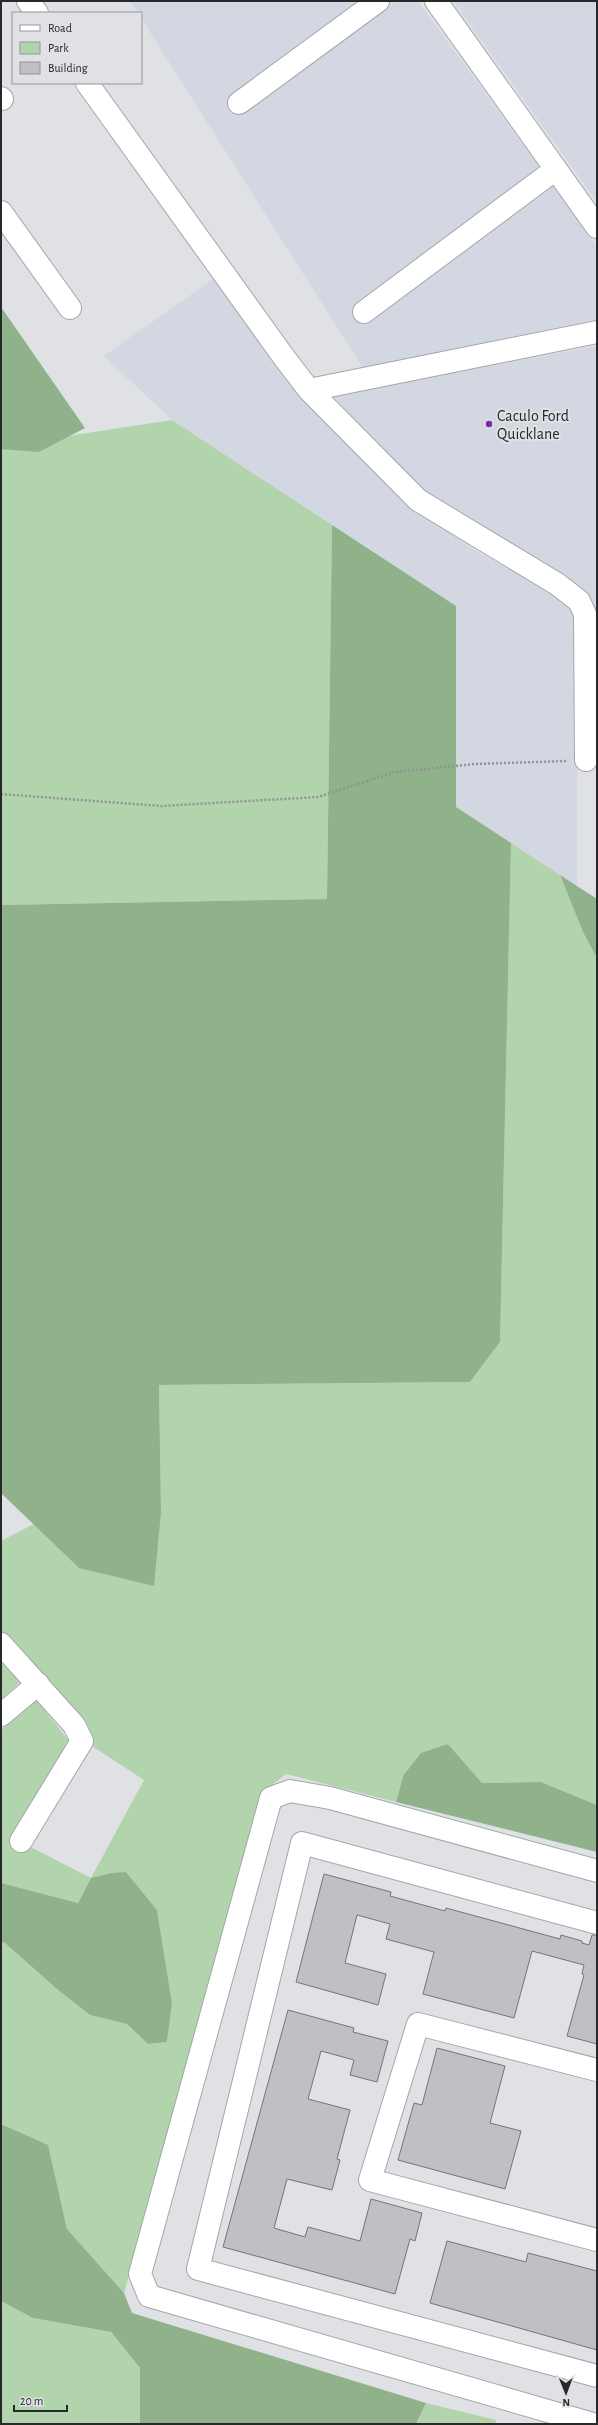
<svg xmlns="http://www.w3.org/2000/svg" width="598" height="2425" viewBox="0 0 598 2425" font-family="'Alegreya Sans',sans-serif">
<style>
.built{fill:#d2d7e2}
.green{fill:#b1d4ac}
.forest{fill:#8fb28a}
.building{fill:#c1bfc3;stroke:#757478}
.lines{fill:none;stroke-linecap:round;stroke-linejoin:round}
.minor-casing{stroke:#a4a6aa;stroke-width:24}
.path{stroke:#919396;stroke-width:2.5;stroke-dasharray:2 2;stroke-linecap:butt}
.minor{stroke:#fff;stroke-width:22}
.poi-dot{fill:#762c9f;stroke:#dfe1e5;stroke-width:1.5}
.labels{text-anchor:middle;stroke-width:4;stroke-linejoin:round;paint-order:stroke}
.poi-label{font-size:16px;fill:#272829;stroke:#dfe1e5;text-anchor:start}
</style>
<rect width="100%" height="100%" fill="#dfe1e5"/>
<!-- built -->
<path class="built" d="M130,1H418L597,246V319L363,368L141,18V13H138Z
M453,1H597V202Z
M213,279L316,412L412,507L480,553L572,604L577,625V886L456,807V606L172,420L104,356Z
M597,346V628L589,596L411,484L333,395Z
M597,835V899L595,898Z"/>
<!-- green -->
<path class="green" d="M172,420L332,525L327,899L1,905V440L9,445Z
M511,843L560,875L583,932L597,958V1805L541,1782L482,1783L448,1744L403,1776L396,1802L286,1774L262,1793L124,2293L67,2229L48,2146L1,2124V1942L5,1943L58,1990L90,2015L127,2024L148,2044L167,2042L172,2003L157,1910L126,1872L91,1878L78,1903L1,1883V1730L34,1697L73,1746L13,1838L91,1878L144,1780L92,1746L81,1721L1,1634V1541L34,1524L79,1568L161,1512L159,1385L470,1382L500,1342Z
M1,1659L21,1681L1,1700Z
M1,2301L33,2318L111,2332L140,2368V2424H1Z
M426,2403L496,2420L495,2424H416Z"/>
<!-- forest -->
<path class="forest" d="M1,307L85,428L39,452L1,449Z
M332,525L456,606V807L511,843L500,1342L470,1382L159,1385L161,1512L154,1586L79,1568L1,1493V905L327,899Z
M560,875L597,899V958L583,932Z
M448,1744L482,1783L541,1782L597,1805V1852L396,1802L403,1776L421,1753Z
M126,1872L157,1910L172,2003L167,2042L148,2044L127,2024L90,2015L58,1990L5,1943L1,1942V1883L78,1903L91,1878L112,1873Z
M1,2124L48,2145L67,2229L124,2293L132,2313L426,2403L416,2424H140V2368L111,2332L33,2318L1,2301Z"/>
<!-- building -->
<path class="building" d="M324,1874L391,1892L390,1896L445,1911L446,1908L560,1939L561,1935L582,1941V1943L589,1945L592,1935H597V2044L567,2036L584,1975L582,1974L584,1965L532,1951L514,2018L423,1994L434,1952L386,1939L390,1924L357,1915L345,1963L386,1974L378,2005L296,1982Z
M288,2010L354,2028L353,2032L388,2041L377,2082L350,2075L354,2060L321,2051L308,2099L350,2110L337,2159L340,2160L332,2190L287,2179L274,2228L305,2237L308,2227L360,2241L371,2199L422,2213L415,2241L410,2239L395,2294L223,2247Z
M437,2048L505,2066L490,2123L521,2131L505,2189L398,2160L414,2103L422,2105Z
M447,2241L526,2262L528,2253L597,2271V2350L430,2303Z"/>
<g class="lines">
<!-- minor casing -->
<g class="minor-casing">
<path id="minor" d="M28,1L37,13
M436,1L597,227
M87,83L283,356L309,390L418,500L557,584L579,601L585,614L586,760
M1,98L2,99
M239,103L378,1
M1,212L70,308
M364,312L556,169
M309,390L597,332
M1,1644L74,1725L82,1741L21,1841
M1,1715L38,1684
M597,1923L302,1843L198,2269L597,2376
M597,2070L418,2024L370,2180L597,2240
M593,2424L149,2296L140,2274L271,1798L290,1791L330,1798L597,1871"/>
</g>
<!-- path -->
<path class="path" d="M1,794L161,806L318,797L395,772L475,764L567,761"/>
<!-- minor -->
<use href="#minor" class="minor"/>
</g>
<!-- markers -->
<circle class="poi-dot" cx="489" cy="424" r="4"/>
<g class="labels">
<!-- poi labels -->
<g class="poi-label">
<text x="497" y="421">Caculo Ford<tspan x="497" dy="18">Quicklane</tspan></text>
</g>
</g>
<!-- border -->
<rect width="598" height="2425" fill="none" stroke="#272829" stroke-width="4"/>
<!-- legend -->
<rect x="12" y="12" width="130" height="72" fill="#dfe1e5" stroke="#95979a"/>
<rect x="20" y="25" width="20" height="6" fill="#ffffff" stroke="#95979a"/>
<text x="48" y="32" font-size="12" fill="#272829">Road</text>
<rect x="20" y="42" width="20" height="12" fill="#b1d4ac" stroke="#95979a"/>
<text x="48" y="52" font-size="12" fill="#272829">Park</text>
<rect x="20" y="62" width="20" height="12" fill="#c1bfc3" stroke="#95979a"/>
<text x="48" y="72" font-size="12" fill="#272829">Building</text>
<!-- north arrow -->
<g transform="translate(566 2393) rotate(179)" stroke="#dfe1e5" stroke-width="3" paint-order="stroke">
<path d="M0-3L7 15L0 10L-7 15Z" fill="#272829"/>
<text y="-6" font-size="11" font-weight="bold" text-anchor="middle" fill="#272829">N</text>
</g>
<!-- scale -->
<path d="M14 2405v6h53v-6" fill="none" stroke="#272829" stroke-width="2"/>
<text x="20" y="2405" font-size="12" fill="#272829" stroke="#dfe1e5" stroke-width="3" paint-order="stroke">20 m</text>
</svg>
